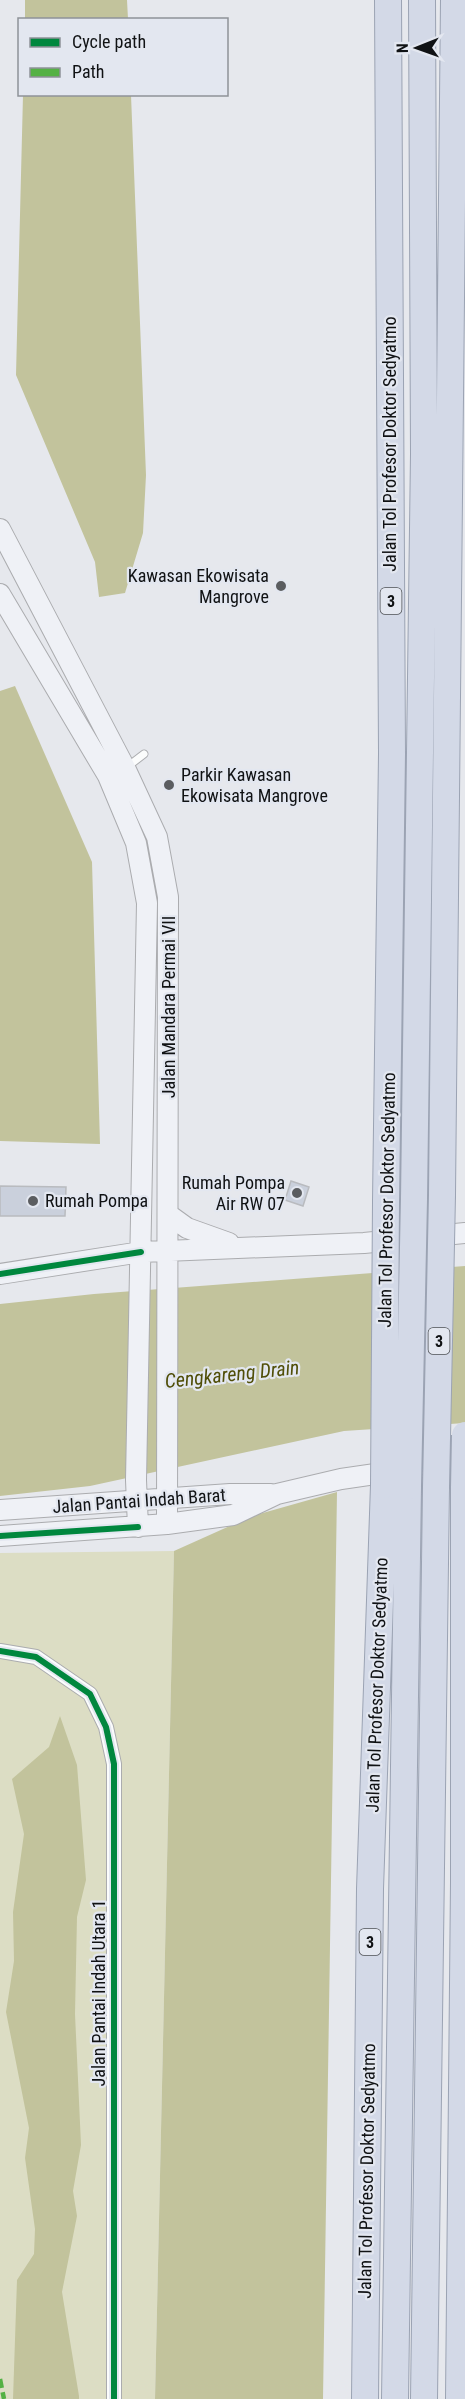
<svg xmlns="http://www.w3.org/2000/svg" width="465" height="2399" viewBox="0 0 465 2399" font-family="'Roboto Condensed',sans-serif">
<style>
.green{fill:#dcddc4}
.water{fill:#c2c39c}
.building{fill:#cad0dc;stroke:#b9bbbf;stroke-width:1.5}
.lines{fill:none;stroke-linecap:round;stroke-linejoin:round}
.lane-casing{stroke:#abacaf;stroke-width:9}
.street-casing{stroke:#abacaf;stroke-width:16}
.secondary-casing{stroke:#abacaf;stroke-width:22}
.highway-casing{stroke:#9ba3b3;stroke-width:28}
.lane{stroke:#fbfcfc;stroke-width:7}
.street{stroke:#fbfcfc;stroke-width:14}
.secondary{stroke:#eff1f6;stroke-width:20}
.highway{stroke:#d3d9e7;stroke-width:26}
.highway-bridge-casing{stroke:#9ba3b3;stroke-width:28;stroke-linecap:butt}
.highway-bridge{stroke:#d3d9e7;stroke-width:26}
.quiet{stroke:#54b144;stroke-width:4.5;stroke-dasharray:9 4.5;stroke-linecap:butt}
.cycleway-casing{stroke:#e3e7f0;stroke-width:10}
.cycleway{stroke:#00873e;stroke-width:6}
.poi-dot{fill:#5b5d60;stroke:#e3e7f0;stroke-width:2}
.labels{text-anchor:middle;stroke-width:4.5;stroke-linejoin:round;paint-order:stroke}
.shield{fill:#e3e7f0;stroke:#4f5256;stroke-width:1.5}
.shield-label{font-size:16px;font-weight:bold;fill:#101214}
.street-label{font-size:18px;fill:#101214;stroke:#e3e7f0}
.poi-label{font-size:18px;fill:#101214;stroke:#e3e7f0;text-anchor:end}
.water-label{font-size:20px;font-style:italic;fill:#504e08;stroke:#e3e7f0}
</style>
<rect width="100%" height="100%" fill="#e6e8ed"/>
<!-- green -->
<path class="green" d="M174,1551L155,2399H0V1553Z"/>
<!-- water -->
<path class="water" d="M25,0H127L128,19H25Z
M23,95H131L146,475L143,533L125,593L99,597L95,562L16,375Z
M15,686L92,862L100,1144L0,1141V691Z
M465,1266V1423L344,1431L90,1486L0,1496V1304L94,1294Z
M337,1492L323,2399H155L174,1551L252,1516Z
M60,1716L77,1765L86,1880L77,1917L75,2014L81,2145L73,2191L77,2216L62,2292L79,2396V2399H13L17,2280L34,2254L35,2229L25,2158L29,2128L6,2012L14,1961L13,1912L24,1834L12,1779L49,1747Z"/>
<!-- building -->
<path class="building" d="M291,1181L309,1187L303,1206L285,1200Z
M0,1186L66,1187L65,1216H0Z"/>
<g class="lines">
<!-- lane casing -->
<g class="lane-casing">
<path id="lane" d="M127,767L144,754"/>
</g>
<!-- street casing -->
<g class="street-casing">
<path id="street" d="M0,1651L36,1657L90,1694L106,1727L114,1764V2399"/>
</g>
<!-- secondary casing -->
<g class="secondary-casing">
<path id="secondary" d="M0,529L125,768L157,837L168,897L167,1524
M0,594L108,776L136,843L147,903L136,1480L138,1527
M169,1215L187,1228L229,1243
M0,1274L141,1252L364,1243L465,1233
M0,1510L230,1494H271
M0,1536L167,1524L233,1515L277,1494L341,1479L465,1461"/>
</g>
<!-- highway casing -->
<g class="highway-casing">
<path id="highway" d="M442,1195L454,0
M414,1199L424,454L422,0
M386,1202L392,754L388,0
M365,2399L370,1889L384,1485
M395,2399L408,1486
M424,2399L436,1487
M459,2399L464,1882V1488"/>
</g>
<!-- lane -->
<use href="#lane" class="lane"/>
<!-- street -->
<use href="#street" class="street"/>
<!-- secondary -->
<use href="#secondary" class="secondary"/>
<!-- highway -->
<use href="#highway" class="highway"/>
<!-- highway-bridge casing -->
<g class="highway-bridge-casing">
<path id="highway-bridge" d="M384,1485L386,1202
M408,1486L414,1199
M436,1487L442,1195
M464,1488L465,1435"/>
</g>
<!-- highway-bridge -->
<use href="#highway-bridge" class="highway-bridge"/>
<!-- quiet -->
<path class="quiet" d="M0,2379L4,2399"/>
<!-- cycleway casing -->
<g class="cycleway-casing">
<path id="cycleway" d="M0,1274L141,1252
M0,1536L138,1527
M0,1651L36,1657L90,1694L106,1727L114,1764V2399"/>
</g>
<!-- cycleway -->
<use href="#cycleway" class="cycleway"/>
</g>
<!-- markers -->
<g class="poi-dot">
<circle cx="281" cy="586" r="6"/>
<circle cx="169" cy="785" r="6"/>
<circle cx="297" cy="1193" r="6"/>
<circle cx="33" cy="1201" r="6"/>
</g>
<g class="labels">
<!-- shield labels -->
<g class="shield">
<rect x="380.5" y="588" width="21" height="26" rx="4.5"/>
<rect x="428.5" y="1328" width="21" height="26" rx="4.5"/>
<rect x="359.5" y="1929" width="21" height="26" rx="4.5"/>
</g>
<g class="shield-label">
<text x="391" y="607">3</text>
<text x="439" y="1347">3</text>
<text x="370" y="1948">3</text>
</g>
<!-- street labels -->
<g class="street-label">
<text transform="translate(390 444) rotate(-90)" y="6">Jalan Tol Profesor Doktor Sedyatmo</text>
<text transform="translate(169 1007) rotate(-90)" y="6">Jalan Mandara Permai VII</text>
<text transform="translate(387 1200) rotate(-89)" y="6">Jalan Tol Profesor Doktor Sedyatmo</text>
<text transform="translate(139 1501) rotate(-4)" y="6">Jalan Pantai Indah Barat</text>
<text transform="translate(377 1685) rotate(-88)" y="6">Jalan Tol Profesor Doktor Sedyatmo</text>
<text transform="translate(99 1993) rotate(-90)" y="6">Jalan Pantai Indah Utara 1</text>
<text transform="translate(367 2171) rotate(-89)" y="6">Jalan Tol Profesor Doktor Sedyatmo</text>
</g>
<!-- poi labels -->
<g class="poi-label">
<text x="269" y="582">Kawasan Ekowisata<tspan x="269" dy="21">Mangrove</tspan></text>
<text x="181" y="781" text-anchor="start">Parkir Kawasan<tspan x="181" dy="21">Ekowisata Mangrove</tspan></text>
<text x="285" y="1189">Rumah Pompa<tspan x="285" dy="21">Air RW 07</tspan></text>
<text x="45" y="1207" text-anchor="start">Rumah Pompa</text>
</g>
<!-- water labels -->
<g class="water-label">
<text transform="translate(232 1374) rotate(-6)" y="7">Cengkareng Drain</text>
</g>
</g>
<!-- legend -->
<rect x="18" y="18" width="210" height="78" fill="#e3e7f0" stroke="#8f9298" stroke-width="1.5"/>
<rect x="30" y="38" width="30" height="9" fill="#00873e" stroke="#8f9298" stroke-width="1.5"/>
<text x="72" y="48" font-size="18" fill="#101214">Cycle path</text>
<rect x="30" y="68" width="30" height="9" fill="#54b144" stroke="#8f9298" stroke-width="1.5"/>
<text x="72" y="78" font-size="18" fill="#101214">Path</text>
<!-- north arrow -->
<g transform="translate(417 48) rotate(269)" stroke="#e3e7f0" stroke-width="4.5" paint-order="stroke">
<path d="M0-4.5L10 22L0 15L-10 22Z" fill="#101214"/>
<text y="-9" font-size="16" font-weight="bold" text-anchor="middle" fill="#101214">N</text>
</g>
</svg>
